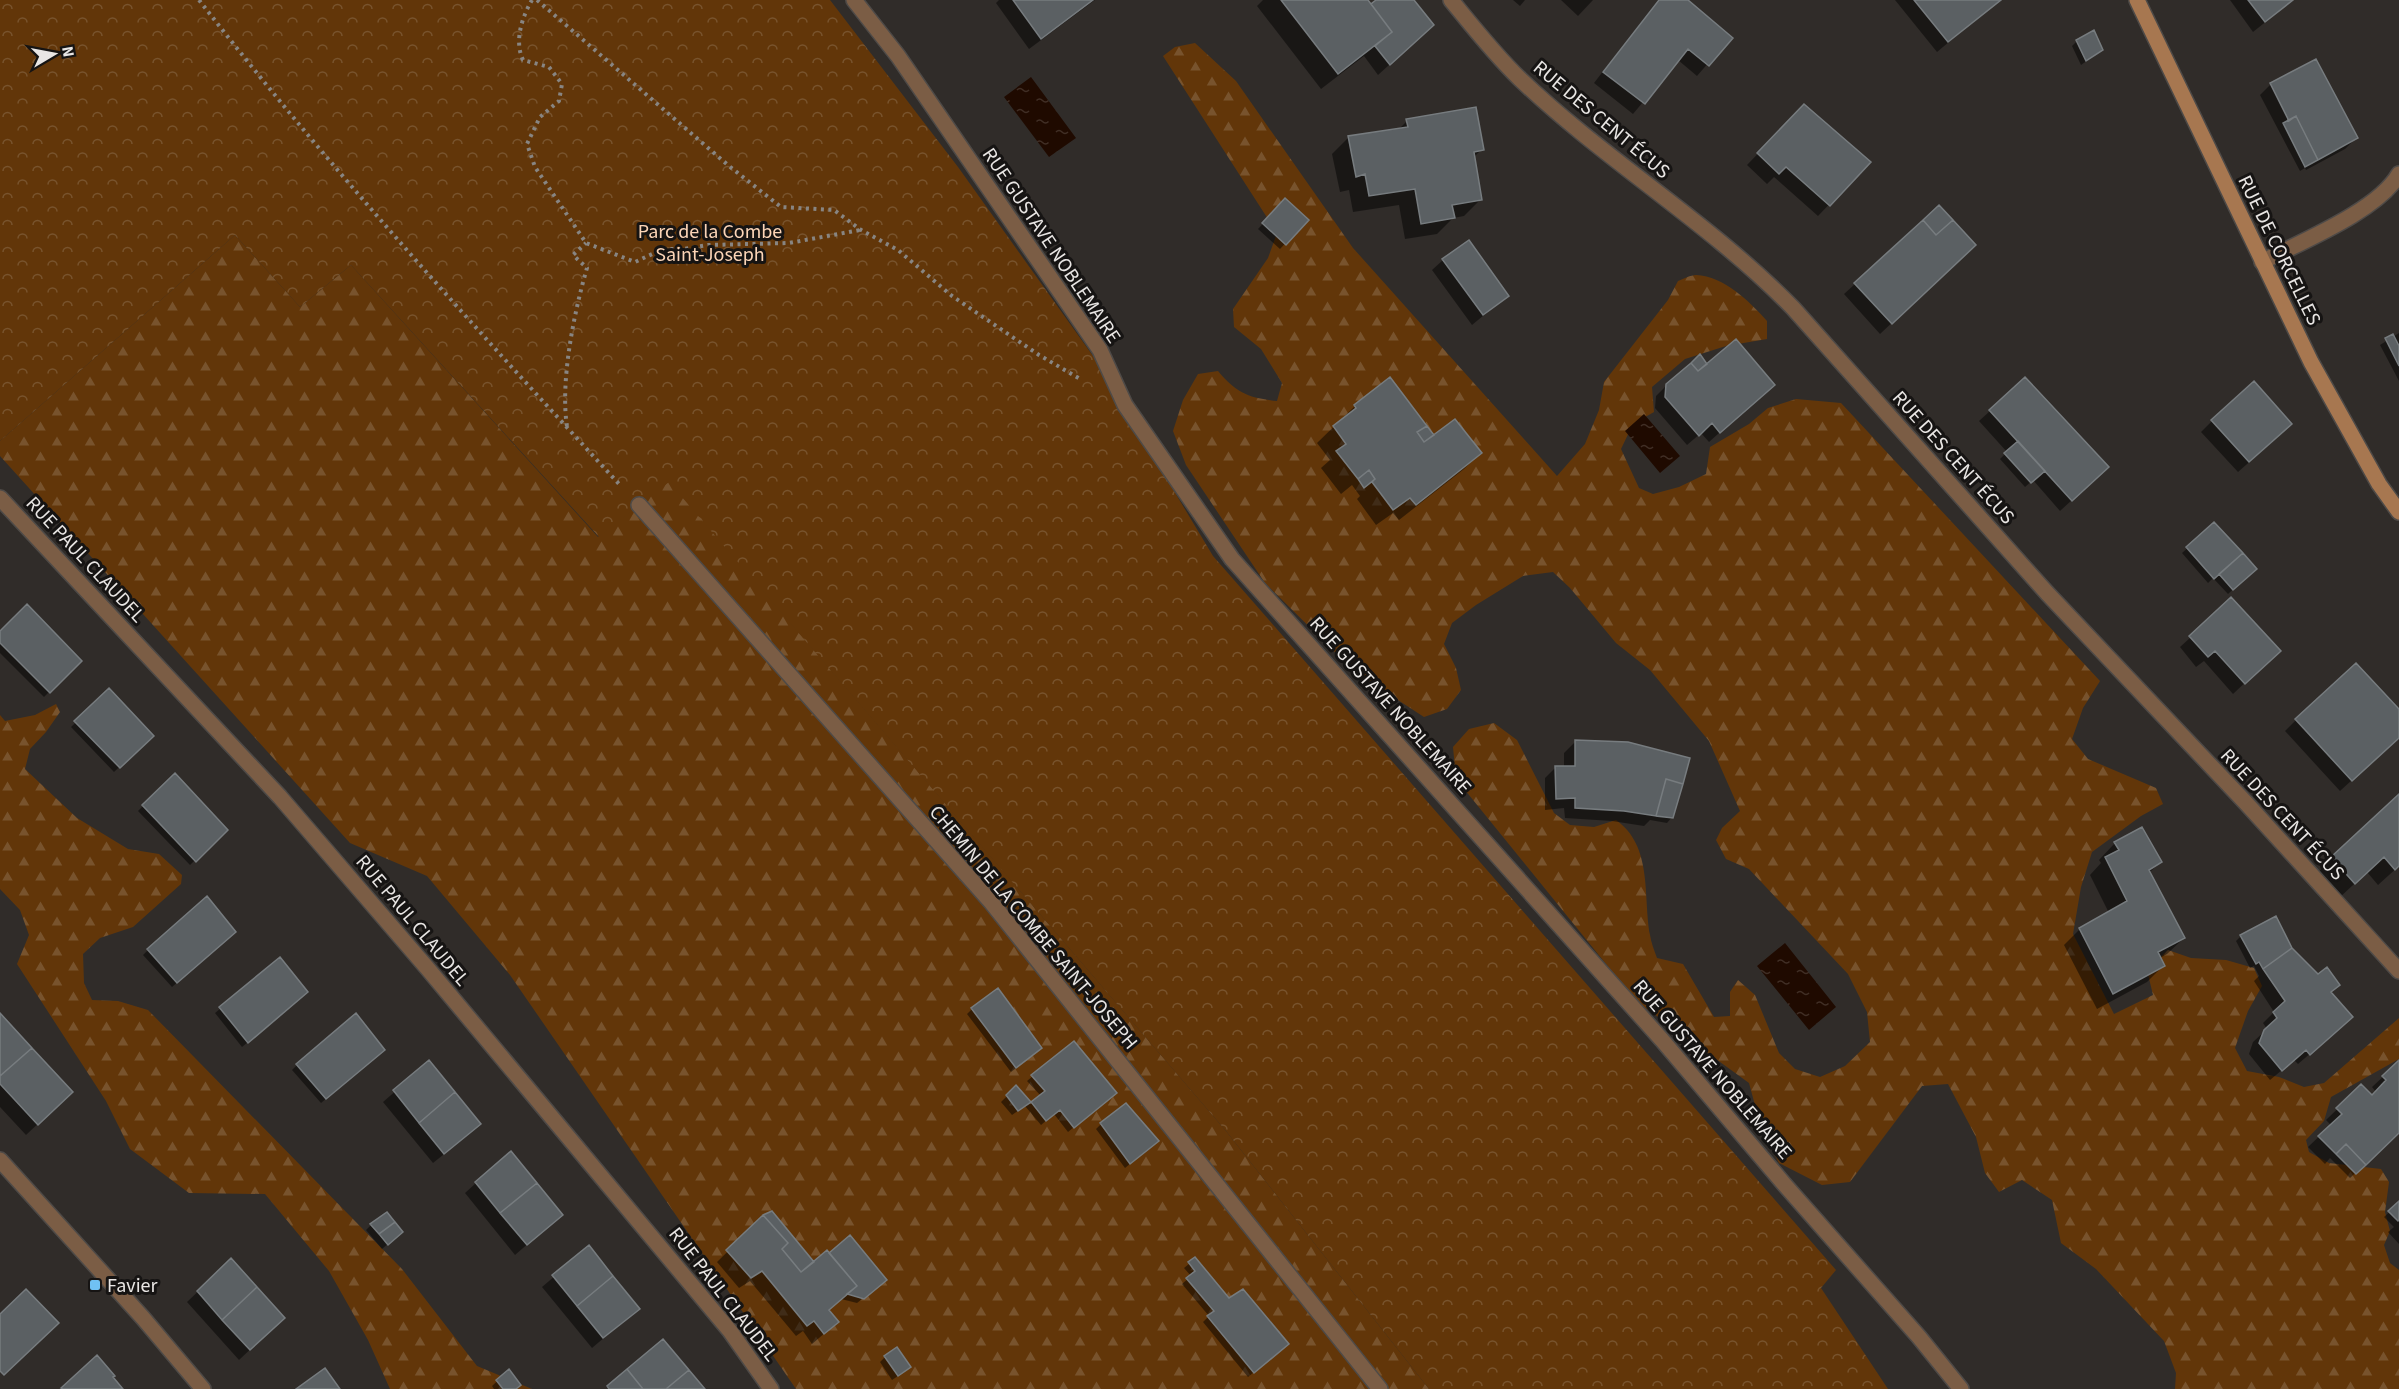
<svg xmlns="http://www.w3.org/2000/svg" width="2399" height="1389" viewBox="0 0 2399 1389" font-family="'Source Sans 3',sans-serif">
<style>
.forest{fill:url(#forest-firs)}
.park{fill:url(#park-crowns)}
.water{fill:url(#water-ripples)}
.shadow{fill:#0007}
.building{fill:#5b6063;stroke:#777c7f;stroke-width:1.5}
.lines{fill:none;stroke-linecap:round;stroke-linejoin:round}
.minor-casing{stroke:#4e4a47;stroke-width:18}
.secondary-casing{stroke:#4e4a47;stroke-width:18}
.path{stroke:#888582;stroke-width:4;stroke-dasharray:3 4.5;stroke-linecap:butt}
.minor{stroke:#7b5d45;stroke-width:15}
.secondary{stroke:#a77750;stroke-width:15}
.poi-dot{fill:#70c1f4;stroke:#161413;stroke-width:2}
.labels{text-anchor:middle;stroke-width:6;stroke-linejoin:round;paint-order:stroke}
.street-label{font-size:20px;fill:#e9e6e4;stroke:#161413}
.park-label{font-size:20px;fill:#fcd5b7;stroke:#161413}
.poi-label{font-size:20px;fill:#e9e6e4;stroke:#161413;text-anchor:start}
</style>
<defs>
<pattern id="forest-firs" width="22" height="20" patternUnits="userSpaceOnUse" patternTransform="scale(1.5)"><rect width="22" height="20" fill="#623609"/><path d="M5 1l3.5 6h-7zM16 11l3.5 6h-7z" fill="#78532d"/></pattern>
<pattern id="park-crowns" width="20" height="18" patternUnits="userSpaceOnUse" patternTransform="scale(1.5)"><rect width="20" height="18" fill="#623609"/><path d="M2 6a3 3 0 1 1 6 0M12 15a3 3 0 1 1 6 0" fill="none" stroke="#78532d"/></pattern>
<pattern id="water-ripples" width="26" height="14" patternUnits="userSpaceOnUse" patternTransform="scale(1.5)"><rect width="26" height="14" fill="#1f0a00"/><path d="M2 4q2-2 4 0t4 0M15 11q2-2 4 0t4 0" fill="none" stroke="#402e25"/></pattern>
</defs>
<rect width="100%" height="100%" fill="#302c29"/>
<!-- forest -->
<path class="forest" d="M1195,43L1236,81L1353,248L1557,476L1585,444L1599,410L1604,382L1668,300L1678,281C1683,279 1691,275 1696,275C1724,276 1750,302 1767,321V339L1726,346L1685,359L1652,387L1654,412L1633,424L1621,449L1639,488L1653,494L1679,487L1706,474L1710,447L1749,424L1768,408L1796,399L1841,403L2100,681L2083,708L2072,739L2088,759L2156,788L2163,804L2141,816L2092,852L2081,887L2073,934L2114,1014L2153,995L2147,970L2168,950L2191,958L2226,960L2254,968L2262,986L2248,1011L2235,1048L2247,1071L2279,1077L2304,1087L2324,1083L2399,1018V1059L2331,1097L2324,1121L2306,1140L2309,1152L2329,1163L2381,1169L2389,1182L2385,1212L2390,1231L2384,1245L2390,1263L2399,1270V1389H2175L2176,1373L2164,1341L2096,1269L2061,1243L2052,1200L2022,1180L1999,1192L1985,1173L1976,1137L1948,1084L1922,1086L1850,1182L1822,1185L1779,1163L1762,1131L1749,1083L1636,1001L1456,779L1453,747L1469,729L1494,723L1517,740L1554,813L1570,825L1594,827L1616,820C1653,846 1643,896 1650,935C1651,942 1654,950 1657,958L1683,964L1714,1017L1730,1016V992L1738,980L1755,995L1779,1053L1795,1069L1820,1077L1845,1066L1870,1042L1867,1012L1848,974L1749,869L1726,859L1716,840L1722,828L1740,811L1709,741L1650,670L1616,643L1570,588L1553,572L1523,576L1476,605L1452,623L1444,644L1456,668L1461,690L1447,709L1424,717L1355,672L1265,583L1186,465L1173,431L1183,400L1198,374L1218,371C1236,393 1249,398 1277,401L1282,383L1261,349L1234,327L1233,309L1268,258L1277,233L1163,56L1175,47Z
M235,235L300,307L351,265L598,537L669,481L1226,1131L1429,1389H796L510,975L427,876L350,843L0,456V441Z
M56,704L60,712L46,732L30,749L25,769L77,818L128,849L159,854L182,875L181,884L133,927L100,938L83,954L84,983L92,1000L118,1001L148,1010L402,1269L477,1366L532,1389H390L368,1340L329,1271L265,1194L189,1193L130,1149L106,1101L17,964L29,935L20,910L0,889V715L5,721L35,715Z"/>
<!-- park -->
<path class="park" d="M0,0H830L958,167L1093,356L1213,556L1836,1270L1821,1288L1888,1389H1429L1226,1131L669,482L599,537L351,265L300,307L235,235L0,441Z"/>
<!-- water -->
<path class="water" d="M1031,77L1076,138L1049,157L1004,97Z
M1644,414L1680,456L1660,473L1625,431Z
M1785,943L1836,1007L1809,1030L1757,966Z"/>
<!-- shadow -->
<path class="shadow" d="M999,0H1095L1029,49L996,3Z
M1263,0H1366L1371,6L1378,0H1413L1421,36L1378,75L1364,56L1321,89L1257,6Z
M1513,0H1525L1520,6Z
M1561,0H1593L1578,16Z
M1658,0H1685L1730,38L1697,76L1678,60L1633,114L1594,83Z
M1895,0H1999L1937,52Z
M2230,0H2293L2253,32Z
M2077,41L2102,50L2081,65L2072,46Z
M2271,84L2356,138L2345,149L2306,170L2305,168L2300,171L2260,95Z
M1804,106L1869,163L1818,216L1774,177L1767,184L1747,165Z
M1407,121L1482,149L1474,157L1481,199L1464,216L1453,218L1437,234L1405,239L1399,205L1353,212L1349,190L1340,192L1332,154L1349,137L1398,130Z
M1285,200L1307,220L1280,249L1258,229Z
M1963,256L1880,334L1844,294L1855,284Z
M1443,260L1507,296L1472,325L1432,270Z
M2399,333V381L2380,345Z
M1707,366L1773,385L1709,442L1701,433L1687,445L1655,408L1656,396L1667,385Z
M1355,406L1434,437L1480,453L1464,469L1399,520L1393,513L1376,525L1357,499L1360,496L1352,485L1341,494L1321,468L1330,460L1317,443Z
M1990,411L2096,478L2060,511L2033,480L2025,487L2000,459L2007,452L1979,421Z
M2212,421L2280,435L2238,472L2201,432Z
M2214,524L2255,569L2228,594L2213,578L2208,583L2182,553Z
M0,633L80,661L44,697L0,653Z
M2191,637L2268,661L2233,694L2204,661L2196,667L2180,647Z
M109,691L152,736L114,772L71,727Z
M2399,711V737L2340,791L2285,731L2296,720Z
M1575,742L1672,817L1667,823L1650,820L1644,826L1612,821L1565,818L1564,808L1545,810V778L1556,767H1564V753Z
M174,775L226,830L190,865L138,811Z
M2399,796V866L2378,885L2367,872L2338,899L2316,874Z
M2115,843L2160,862L2149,873L2184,938L2167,954L2160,958L2163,966L2147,982L2097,1009L2064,945L2080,929L2109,913L2090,875L2101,863L2099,860Z
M2241,936L2291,949L2330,993L2340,1028L2298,1064L2294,1060L2270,1080L2249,1054L2253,1042L2267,1029L2263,1023L2274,1012L2254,981L2259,976L2254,966L2250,968L2236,941Z
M229,937L172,987L143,955L148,950Z
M279,959L301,997L242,1047L215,1013Z
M972,1009L1035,1053L1011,1072L967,1014Z
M0,1015L60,1103L26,1135L0,1107Z
M1073,1042L1110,1097L1068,1132L1054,1114L1041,1125L1025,1106L1012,1115L1001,1102L1016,1087L1030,1104L1041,1096L1027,1081Z
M378,1055L321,1103L292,1070L297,1065Z
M429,1062L468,1135L433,1163L383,1102Z
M2399,1062V1132L2350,1178L2330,1158L2325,1164L2308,1147L2331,1125L2326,1120L2361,1086L2372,1097L2376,1092L2372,1087Z
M1101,1124L1152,1146L1125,1168L1096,1129Z
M476,1183L561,1215L515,1255L465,1193Z
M2399,1203V1244L2388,1232L2394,1227L2384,1217Z
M764,1216L813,1264L880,1285L857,1303L841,1299L827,1311L826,1332L812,1344L803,1331L796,1336L750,1281L739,1288L717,1262Z
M371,1225L401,1232L382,1249L366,1230Z
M589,1247L638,1309L592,1348L542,1287Z
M1195,1259L1229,1300L1282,1349L1248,1377L1203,1322L1209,1316L1182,1284L1191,1276L1184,1268Z
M231,1260L272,1329L239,1360L187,1302Z
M885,1357L904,1372L892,1380L880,1362Z
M508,1371L515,1389H494L492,1386Z"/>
<!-- building -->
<path class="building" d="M1013,0H1093L1041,39Z
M1281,0H1368L1392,32L1338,74Z
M1376,0H1414L1434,25L1390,65L1375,46L1392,32L1371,4Z
M1659,0H1688L1733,38L1709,66L1688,49L1645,104L1603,72Z
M1914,0H2001L1948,42Z
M2248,0H2293L2265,22Z
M2094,30L2103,50L2086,61L2076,40Z
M2316,59L2358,138L2318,160L2296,116L2289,121L2270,83Z
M1804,104L1871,162L1830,206L1786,167L1779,174L1757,153Z
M1476,107L1484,150L1474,152L1482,200L1452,205L1455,218L1421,224L1415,189L1369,196L1365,174L1356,177L1348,136L1408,127L1406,119Z
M2296,116L2318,160L2305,167L2283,123Z
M1285,198L1309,220L1286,245L1262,223Z
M1939,205L1953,220L1936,235L1923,220Z
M1923,220L1936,235L1953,220L1976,245L1892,324L1854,283Z
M1469,240L1509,296L1483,315L1442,259Z
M2393,334L2399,346V366L2385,338Z
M1736,339L1775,385L1720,433L1712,423L1699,436L1665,397L1666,384L1691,363L1698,371Z
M1700,354L1707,364L1698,371L1691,363Z
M1390,377L1427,426L1417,432L1424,442L1455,419L1482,453L1416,505L1410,498L1393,510L1372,482L1375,479L1369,470L1358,479L1336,451L1346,444L1333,426L1356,408L1354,405Z
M2025,377L2109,467L2072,501L1989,410Z
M2254,381L2292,424L2249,462L2211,420Z
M1427,426L1434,435L1424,442L1417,432Z
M2018,441L2045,471L2031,483L2004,453Z
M1369,470L1375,479L1364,488L1358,479Z
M2214,522L2243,553L2214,579L2186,547Z
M2243,553L2257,569L2233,590L2219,574Z
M2231,597L2281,651L2245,684L2215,651L2208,657L2189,636Z
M27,604L82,661L50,693L0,643V631Z
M2356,663L2399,709V738L2352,781L2295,719Z
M109,688L154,736L120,768L74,721Z
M1575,740L1628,742L1690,758L1683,784L1666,779L1656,816L1624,811L1575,808V798L1556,799L1555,766H1575Z
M175,773L228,830L196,862L142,805Z
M1666,779L1683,784L1673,818L1656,816Z
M2399,794V866L2395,870L2384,857L2355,884L2331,857Z
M2142,827L2162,862L2149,870L2185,938L2158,952L2165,966L2113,994L2079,928L2127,901L2105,857L2119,850L2114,842Z
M207,896L236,932L177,983L147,949Z
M2276,916L2292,948L2263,969L2259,962L2256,964L2240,935Z
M2292,948L2318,974L2327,967L2340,985L2331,992L2353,1017L2310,1055L2306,1050L2282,1071L2259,1043L2264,1030L2277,1018L2273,1012L2285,1001L2263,969Z
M280,957L308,992L248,1043L219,1007Z
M998,988L1042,1048L1016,1068L971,1008Z
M0,1013L32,1048L0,1076Z
M356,1013L385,1050L326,1099L296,1064Z
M1074,1041L1117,1093L1074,1128L1060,1110L1046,1121L1031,1102L1045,1091L1031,1075Z
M32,1048L73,1092L38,1125L0,1084V1076Z
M429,1060L455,1092L419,1123L393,1090Z
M2399,1060V1133L2366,1165L2346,1144L2336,1154L2318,1136L2342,1114L2336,1108L2361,1084L2372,1095L2386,1080L2382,1076Z
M1016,1085L1031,1102L1018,1111L1006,1095Z
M455,1092L481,1124L444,1154L419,1123Z
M1126,1103L1159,1141L1130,1164L1100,1123Z
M2346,1144L2366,1165L2356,1174L2336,1154Z
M511,1151L537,1183L500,1213L475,1182Z
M537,1183L563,1215L527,1245L500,1213Z
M2399,1201V1220L2398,1221L2388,1211Z
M772,1211L814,1262L801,1272L782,1249L788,1243L763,1215Z
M387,1212L395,1222L379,1234L370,1224Z
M763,1215L788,1243L782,1249L801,1272L827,1250L857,1286L829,1310L839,1322L824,1334L814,1321L807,1326L762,1271L751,1278L726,1250Z
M395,1222L403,1232L388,1245L379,1234Z
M850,1235L887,1280L864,1299L847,1294L857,1286L829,1253Z
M589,1245L613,1276L577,1306L552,1275Z
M1195,1257L1229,1298L1243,1289L1289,1344L1254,1373L1207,1316L1214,1311L1186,1278L1195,1271L1188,1262Z
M231,1258L257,1287L222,1320L197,1291Z
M613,1276L640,1309L603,1338L577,1306Z
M257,1287L285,1318L250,1350L222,1320Z
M26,1289L59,1323L4,1375L0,1371V1314Z
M663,1339L689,1370L666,1389H643L627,1369Z
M897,1347L911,1367L898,1376L884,1356Z
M97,1355L115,1376L113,1377L123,1389H63L61,1388Z
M325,1368L340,1389H296Z
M509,1369L521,1385L516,1389H503L496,1380Z
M627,1369L643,1389H609L607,1386Z
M689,1370L705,1389H666Z"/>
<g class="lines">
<!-- minor casing -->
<g class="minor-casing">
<path id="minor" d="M854,0L898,56L1100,350L1125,405L1232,559L1662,1040L1784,1184L1919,1337L1961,1389
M1451,0C1473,27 1495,55 1520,79C1606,161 1710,223 1793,308L2047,593L2246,803L2399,971
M2262,262C2300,242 2378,211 2399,174
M0,498L280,797L428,969L730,1331L771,1389
M639,505L991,902L1380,1389
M0,1160L143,1318L203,1389"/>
</g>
<!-- secondary casing -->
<g class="secondary-casing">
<path id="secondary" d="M2137,0L2311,362L2379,484L2399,512"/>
</g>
<!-- path -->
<path class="path" d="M199,0C330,169 475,328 620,485
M532,0C522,17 514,41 523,60L549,67L562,84L559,101L540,117L527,144L535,167L586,243L635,262L663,249H683L708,245L789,243L860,230
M537,0L729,166L781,207L834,210L861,230L898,250L952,296L1039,355L1082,380
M567,426C560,382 574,312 587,268L573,255L586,243"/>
<!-- minor -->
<use href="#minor" class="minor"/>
<!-- secondary -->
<use href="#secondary" class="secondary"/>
</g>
<!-- markers -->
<rect class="poi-dot" x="89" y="1279" width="12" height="12" rx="3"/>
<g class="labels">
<!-- street labels -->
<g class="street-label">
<text transform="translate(1602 119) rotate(40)" y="7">RUE DES CENT ÉCUS</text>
<text transform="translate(1052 245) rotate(56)" y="7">RUE GUSTAVE NOBLEMAIRE</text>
<text transform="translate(2280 250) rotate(64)" y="7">RUE DE CORCELLES</text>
<text transform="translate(1954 457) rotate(48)" y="7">RUE DES CENT ÉCUS</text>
<text transform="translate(86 559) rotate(47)" y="7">RUE PAUL CLAUDEL</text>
<text transform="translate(1391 705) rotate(48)" y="7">RUE GUSTAVE NOBLEMAIRE</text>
<text transform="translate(2283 814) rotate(47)" y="7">RUE DES CENT ÉCUS</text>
<text transform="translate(413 920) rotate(50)" y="7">RUE PAUL CLAUDEL</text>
<text transform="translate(1034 927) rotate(50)" y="7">CHEMIN DE LA COMBE SAINT-JOSEPH</text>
<text transform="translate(1713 1069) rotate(49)" y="7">RUE GUSTAVE NOBLEMAIRE</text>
<text transform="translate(724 1294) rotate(52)" y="7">RUE PAUL CLAUDEL</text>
</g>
<!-- park labels -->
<g class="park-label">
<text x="710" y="238">Parc de la Combe<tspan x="710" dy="23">Saint-Joseph</tspan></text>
</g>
<!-- poi labels -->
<g class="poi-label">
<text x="107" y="1292">Favier</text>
</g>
</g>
<!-- north arrow -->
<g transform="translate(54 54) rotate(80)" stroke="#161413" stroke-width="4.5" paint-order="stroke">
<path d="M0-4.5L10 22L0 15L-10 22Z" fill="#e9e6e4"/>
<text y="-9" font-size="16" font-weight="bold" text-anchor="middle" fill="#e9e6e4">N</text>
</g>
</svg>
